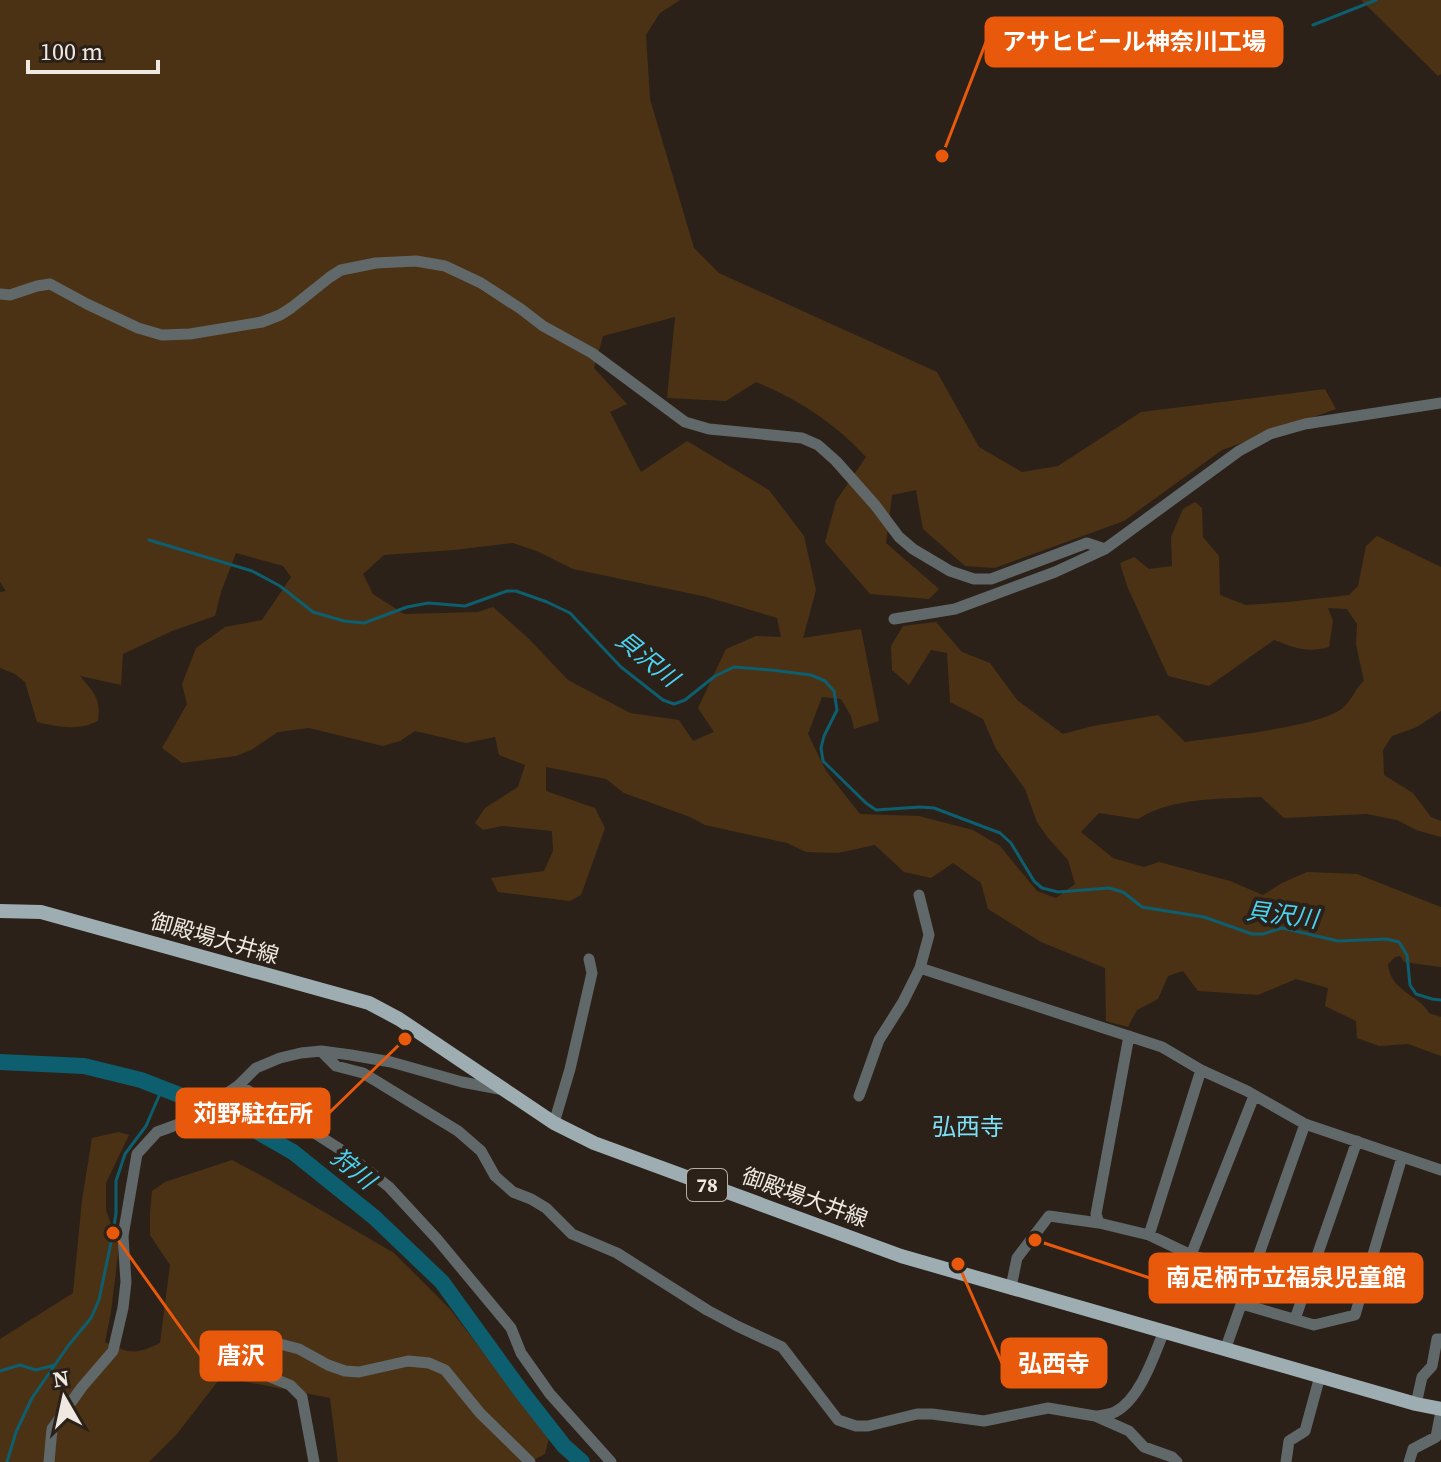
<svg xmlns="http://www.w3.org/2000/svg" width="1441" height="1462" viewBox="0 0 1441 1462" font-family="'Source Serif 4','Noto Sans JP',serif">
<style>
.green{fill:#4c3215;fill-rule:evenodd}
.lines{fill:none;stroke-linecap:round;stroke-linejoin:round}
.stream{stroke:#0d5e6e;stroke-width:3}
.river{stroke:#0d5e6e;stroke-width:16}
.minor{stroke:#60686a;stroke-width:11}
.major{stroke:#9dadb2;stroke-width:14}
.labels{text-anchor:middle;stroke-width:8;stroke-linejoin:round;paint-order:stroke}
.shield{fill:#2b2118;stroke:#b4ada5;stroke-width:2}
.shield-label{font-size:20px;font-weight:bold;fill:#efe9e2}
.street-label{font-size:22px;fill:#efe9e2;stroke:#2b2118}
.water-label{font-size:24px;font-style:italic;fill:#49d4f3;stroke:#2b2118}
.neighbourhood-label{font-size:24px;fill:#7adff7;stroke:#2b2118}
.leader{fill:none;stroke:#e8590c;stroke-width:3}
.callout-dot{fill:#e8590c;stroke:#2b2118;stroke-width:3}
.callout{fill:#e8590c;stroke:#e8590c;stroke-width:3}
.callout-label{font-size:24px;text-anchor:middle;font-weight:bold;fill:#fff}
</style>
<rect width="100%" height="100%" fill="#2b2118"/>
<!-- green -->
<path class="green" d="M0,0H680L660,13L646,35L650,99L694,248L719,273L937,372L979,447L1022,472L1058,466L1141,412L1325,389L1336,409L1222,450L1124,521L995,568L965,566L923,529L916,490L892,495L886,543L939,589L929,599L870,594L825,542L836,501L866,457C836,424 798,399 756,382L726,401L667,398L675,317L603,336L594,368L627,404L610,412L641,472L687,441L769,490L804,536L816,590L803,638L861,629L879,721L854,729L851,716L841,699L822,697L808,734L826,771L860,814L919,816L973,830L1000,846L1037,891L1056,898L1075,884L1068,860L1048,838L1037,822L1025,789L996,749L983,719L950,702L947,653L931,650L909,685L892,670L891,646L903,626L936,622L962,652L990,663L1017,700L1063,734L1093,726L1158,715L1185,742C1217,737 1326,727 1345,706C1353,698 1354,690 1364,681L1356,645L1357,624L1347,609L1328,608L1333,621L1329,647C1307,653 1295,648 1274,640L1209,686L1168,676L1127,586L1120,563L1134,557L1149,569L1172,566L1171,537L1183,509L1195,502L1202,508L1203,537L1219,556L1220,595L1246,605L1288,602L1349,595L1358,586L1366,546L1377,536L1441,567V711L1417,727L1392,736L1383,750L1384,775L1413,793L1431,817L1441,821V837L1416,830L1397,820L1367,814L1284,818L1261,797C1221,799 1173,797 1138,819L1099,813L1081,832L1113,858L1144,867L1159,862L1230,881L1263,895L1282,883L1307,872L1357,874L1441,907V967L1404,962L1400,956L1395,957L1388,964C1390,991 1419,995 1429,1013L1441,1017V1056L1408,1044L1379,1046L1357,1038L1356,1021L1325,1006L1328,988L1296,979L1258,995L1198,991L1183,971L1168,976L1158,999L1137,1010L1128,1027L1106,1021L1105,968L1041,942L988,909L981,883L953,863L931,878L904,872L875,845L838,853L806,852L787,843L705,825L690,817L624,793L606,779L546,767V791L595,808L605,828L581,895L570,901L498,892L491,878L544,871L553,851L552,831L502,826L483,830L475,823L485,808L518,787L525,765L499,755L495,737L466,743L415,731L400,741L383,746L309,728L278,732L251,750L236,756L182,763L162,748L187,704L182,684L196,648L225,627L262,620L291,577L283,566L236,553L221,592L215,616L172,631L123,654L121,685L80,676C94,693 101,698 98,721C79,731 57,727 37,722L25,682L15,674L0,668V592L6,591L0,582ZM513,543L539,552L573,569L707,597L777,618L781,637L756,636L726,649L698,708L714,732L693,741L679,720L630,713L568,680L529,639L493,607L478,612L404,614L373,594L363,574L384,555L454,550Z
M1361,0H1441V74L1438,76Z
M119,1132L129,1135L106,1183V1210L119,1246L111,1312L105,1342C130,1354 135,1355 160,1343L170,1265L150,1235V1213L152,1191L165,1182L232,1160L266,1178L394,1253L450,1309L549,1438L545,1454L530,1462H338L330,1398L221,1377L177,1434L149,1462H0V1339L73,1293L82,1200L92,1138Z"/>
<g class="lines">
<!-- stream -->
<path class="stream" d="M1313,25L1376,0
M149,540L252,571L280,586L313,612L344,621L364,623L407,607L428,603L465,606L507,591H516L547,602L570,613L621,667L663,700L674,704L685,700L715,676L734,667L771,670L811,675L825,681L834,691L837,710L824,736L821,748L823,761L866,803L876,810L920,807L934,808L1000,833L1011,843L1034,881L1042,888L1058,892L1109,888L1123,892L1142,907L1204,917L1252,934H1263L1282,928L1338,941L1386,939L1399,942L1407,955L1410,985L1416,994L1432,999L1441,1000
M0,1371L20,1365L36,1370L55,1365
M7,1462L16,1432L32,1398L68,1346L91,1318L99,1300L113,1233L116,1213V1181L125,1154L146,1126L162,1089"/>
<!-- river -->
<path class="river" d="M0,1062L84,1066L141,1080L223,1112L293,1152L374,1217L442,1282L521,1391L564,1446L582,1462"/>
<!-- minor -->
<path class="minor" d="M0,294L10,295L37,286L50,284L87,304L138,328L162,335L190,334L262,322L280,315L291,308L330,277L341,270L376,263L416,261L445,266L481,283L521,309L543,326L592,353L685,422L709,429L802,438L818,445L836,461L875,505L899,537L913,549L950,571L974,579H991L1087,543L1105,549
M894,619L955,609L1055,572L1105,549L1239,451L1270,434L1305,424L1441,403
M920,968L1162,1047L1201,1070L1247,1091L1305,1124L1441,1170
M1129,1036L1096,1214L1099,1223L1149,1235L1191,1255L1252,1274
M321,1051L336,1066L363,1073L458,1131L481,1151L495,1176L513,1192L531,1199L546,1208L572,1234L617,1253L707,1310L737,1326L782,1347L838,1420L856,1426H868L917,1414H932L984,1421L1048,1408L1095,1416L1129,1431L1144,1447L1172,1457L1177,1462
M239,1085L346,1153L389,1187L437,1239L511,1328L521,1353L550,1394L611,1462
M859,1096L879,1040L903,1002L920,968L929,935L919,895
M554,1123L570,1069L592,973L589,959
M1149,1235L1201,1070
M1191,1255L1254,1096
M1011,1287L1017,1258L1049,1216L1099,1223
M1242,1304L1314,1325L1355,1315L1402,1157
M1295,1319L1357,1141
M1225,1350L1305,1124
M1416,1404L1422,1377L1432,1366L1437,1339H1441
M1096,1416C1102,1415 1109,1415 1115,1412C1140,1399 1154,1356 1164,1331
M49,1462L52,1429L82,1387L113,1351L123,1308L126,1282L123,1236L137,1154L157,1132L187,1121L239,1085L256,1068L280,1058L301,1053L321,1051L351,1055L391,1062L462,1082L499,1089
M314,1462L302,1397L290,1385L270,1377L267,1370V1355L280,1344L299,1349L328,1365L345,1371L359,1372L408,1361L429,1363L445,1370L480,1413L530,1462
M1286,1462L1289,1441L1305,1431L1320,1376
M1409,1462L1413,1449L1436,1437L1441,1411"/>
<!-- major -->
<path class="major" d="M0,911L41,912L369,1003L399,1019L554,1123L594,1143L901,1256L1416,1404L1441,1409"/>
</g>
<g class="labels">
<!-- shield labels -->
<rect class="shield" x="687" y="1169" width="40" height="32" rx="6"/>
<g class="shield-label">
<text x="707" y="1192">78</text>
</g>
<!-- street labels -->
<g class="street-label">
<text transform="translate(215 938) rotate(16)" y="8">御殿場大井線</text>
<text transform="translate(805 1197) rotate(20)" y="8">御殿場大井線</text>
</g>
<!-- water labels -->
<g class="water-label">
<text transform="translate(647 659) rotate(39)" y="8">貝沢川</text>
<text transform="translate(1282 915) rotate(7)" y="8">貝沢川</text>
<text transform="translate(353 1169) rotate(39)" y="8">狩川</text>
</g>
<!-- neighbourhood labels -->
<g class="neighbourhood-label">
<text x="968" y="1135">弘西寺</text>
</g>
</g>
<!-- callouts -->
<path class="leader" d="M942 156L986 42M405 1039L329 1113M1035 1240L1150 1278M113 1233L201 1356M958 1264L1002 1363"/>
<g class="callout-dot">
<circle cx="942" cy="156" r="8"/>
<circle cx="405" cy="1039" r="8"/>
<circle cx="1035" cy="1240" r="8"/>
<circle cx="113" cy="1233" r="8"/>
<circle cx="958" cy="1264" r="8"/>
</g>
<g class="callout">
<rect x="986" y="18" width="296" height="48" rx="8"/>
<rect x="177" y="1089" width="152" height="48" rx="8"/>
<rect x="1150" y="1254" width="272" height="48" rx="8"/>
<rect x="201" y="1332" width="80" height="48" rx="8"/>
<rect x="1002" y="1339" width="104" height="48" rx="8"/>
</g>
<g class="callout-label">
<text x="1134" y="50">アサヒビール神奈川工場</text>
<text x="253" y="1122">苅野駐在所</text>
<text x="1286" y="1286">南足柄市立福泉児童館</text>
<text x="241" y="1364">唐沢</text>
<text x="1054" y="1372">弘西寺</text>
</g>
<!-- north arrow -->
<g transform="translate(64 1398) rotate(351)" stroke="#2b2118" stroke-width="6" paint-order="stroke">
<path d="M0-6L14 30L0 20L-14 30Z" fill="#efe9e2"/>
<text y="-12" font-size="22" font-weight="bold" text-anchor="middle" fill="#efe9e2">N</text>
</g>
<!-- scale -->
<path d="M28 60v12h130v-12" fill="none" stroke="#efe9e2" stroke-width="4"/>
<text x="40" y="60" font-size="24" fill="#efe9e2" stroke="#2b2118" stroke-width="6" paint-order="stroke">100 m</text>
</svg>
